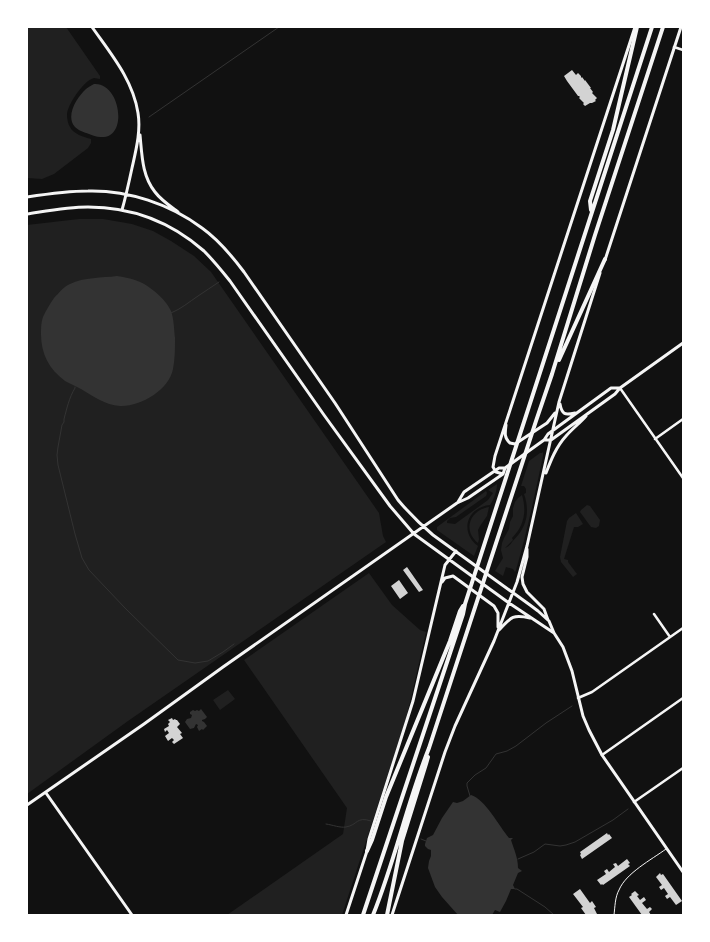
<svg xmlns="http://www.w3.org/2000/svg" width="710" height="942" viewBox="0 0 710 942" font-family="'DejaVu Sans',sans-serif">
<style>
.green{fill:#202020}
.water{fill:#333}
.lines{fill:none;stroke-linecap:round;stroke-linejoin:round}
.stream{stroke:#333;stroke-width:1}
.building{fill:#d3d3d3}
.service{stroke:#f5f5f5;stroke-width:1}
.minor{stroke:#f5f5f5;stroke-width:2.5}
.tertiary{stroke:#f5f5f5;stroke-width:3}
.secondary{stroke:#f5f5f5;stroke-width:3}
.motorway{stroke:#f5f5f5;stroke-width:4}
</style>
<rect width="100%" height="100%" fill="#111"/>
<!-- green -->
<path class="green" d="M27,27H66L100,76V79C98,79 96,78 94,78C84,80 67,105 67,115C67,119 68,124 70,127C73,134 84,137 91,139V143L88,148L54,174L42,179L27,178Z
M79,219H103L132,224L153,231L171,241L194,256L211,272L379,513L383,536L386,542L128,721L27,794V225Z
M542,452L543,453V456C535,494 527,532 516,570L515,572L513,569L506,567L503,576L495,571L503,558L501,550L502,543L504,538L509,529L510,522L513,516V508L515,502L518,498L522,495C527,512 524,526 512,538L513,540L505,548C509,546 510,545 512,542C514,539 517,537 519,534C528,522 529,508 524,494L526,493V489L524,486H521L529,461L540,453H542Z
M497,484C497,491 494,499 490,505C467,507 459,532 478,546L474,556L437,530V527L486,491L487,493L486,496L456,517L450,518L447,521V523L455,524L488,500L493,493L488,490Z
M587,505L590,506L600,520L599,526L596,528L591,527L580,512L581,510Z
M489,507L487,516L480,526L478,530L479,539L478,543C462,530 470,510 489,507Z
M576,513L583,524L578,527H574L564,559L568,560V562L577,574L573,577L561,562L560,557L567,521L569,518Z
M369,573L392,605L420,630L426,632L411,698L405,722L342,915H227L343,834L347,808L244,660Z
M228,690L235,699L220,710L213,700Z"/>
<!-- water -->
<path class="water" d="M94,84C121,82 129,140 100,137C97,137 92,135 89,134C84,132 79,131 75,127C65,116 77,97 86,89C88,87 91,86 94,84Z
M117,276C123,277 130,278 135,280C148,284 166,299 171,311C174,319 174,330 175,338C175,348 175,359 173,369C169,390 140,407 120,406C105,405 93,396 81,389C76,386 70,384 65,381C49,369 41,354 41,334C41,328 41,322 43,317C46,310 50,304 54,298C59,293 63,287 70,284C84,277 102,278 117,276Z
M201,709L207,717L205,719L202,720V721L204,722L207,726L203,730L202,729L199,731L197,727L198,725L196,724L194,728L190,729L185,722L187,719L191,718L192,715L190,714V712L193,710L195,711L197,710L199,711Z
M471,795C485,799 499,826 509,838H513L511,840C514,850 518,857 518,868L522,871L518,873L513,885L515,889H511L506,901L500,912L495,910L492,915H458L442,897L435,887L428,868L429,861L431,856V850L428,849L425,846V844L427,838L433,835L442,818L453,802L457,803L463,801Z"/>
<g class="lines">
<!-- stream -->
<path class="stream" d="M149,117L279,27
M171,313C181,309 189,302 198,296C205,291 212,287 219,282
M75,387V388C69,398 67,408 64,419V422L62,425L58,447L57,455L58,465L75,534L82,558L89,570L125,608L178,660L195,663L208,661L223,652L234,644
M470,796L467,786V783L475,775L486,768L496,754L507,751L516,746L546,723L572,706
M326,824C333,825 340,828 346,827C358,825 356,816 371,821
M421,839L426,841
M518,859L534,852L545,844L560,846L566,845L575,842L613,820L628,809
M515,889H517L545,907L554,915"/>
</g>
<!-- building -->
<path class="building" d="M572,70L576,75L578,73L581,76V78L582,77L585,81V80L591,88H590L593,92L592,93L597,98L595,100L596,101L592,103H590L585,106L583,104L584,103L579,98L580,97L579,96H578L567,81L564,76Z
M407,567L423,590L419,592L403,570Z
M399,580L408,593L400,599L391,586Z
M172,718L173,720L175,719L176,720H177L180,724L177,727L182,733L180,734L183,738L174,744L172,742L174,740L172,738L168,741L165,736L169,733L167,730L165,732L164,729L169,726L168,724L170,722L168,720Z
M607,833L608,835L609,834L612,838L582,859L580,855L581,854L580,852Z
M627,859L630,863L628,864L630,866L603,885L602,884L601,885L597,880L606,874L604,871L607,869L609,872L615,867L613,864L616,863L618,866Z
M660,873L661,875L663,874L682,901L676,905L670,897L667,899L665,896L668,894L664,888L661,890L659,887L662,885L656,877Z
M580,889L590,903L592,901L596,907L594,908L597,914L595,915H586L581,908L583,907L573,894Z
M635,891L639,895L637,896L640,900L644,897L646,900L642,903L647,909L650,907L652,909L649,912L651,915H642L629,897L632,895L631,894Z"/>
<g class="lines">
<!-- service -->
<path class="service" d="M614,915C615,907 615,897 619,890C626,873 651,860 666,849"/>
<!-- minor -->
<path class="minor" d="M674,47L683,50
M620,388L683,478
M655,439L683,419
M654,614L670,637
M578,698L592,692L683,628
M602,755L683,698
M634,802L683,768"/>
<!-- tertiary -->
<path class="tertiary" d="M46,793L132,915"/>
<!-- secondary -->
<path class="secondary" d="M92,27C111,54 133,80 138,113C141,131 136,150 132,168C129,182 126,196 122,210
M140,135C142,155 142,176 155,192C161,200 170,206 178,212
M27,197C47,194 67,191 88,191C128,190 170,204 202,228C219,240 232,256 244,272L335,403L398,500C409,513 420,524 433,535L530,605L538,611L549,621L554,633L563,647L572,671L583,716L589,730L602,755L683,872
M27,214C47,211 68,207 88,207C131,207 171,222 204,251C213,260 222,271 230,281L324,415L390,506L414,534L509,603L554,633
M605,260L681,27
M560,404C562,415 565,415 575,413
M506,425C505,433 504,438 510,443L515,444L547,423L555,413
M544,440H551L615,394L620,388L683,343
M546,473C551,460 556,447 566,436C572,429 580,423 586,416
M503,474L496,472L493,467L495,456L635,27
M458,502L464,492L499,468H505
M527,549V557L522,577L523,584L527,592L544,609L548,620
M442,582L445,578L453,576L494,606L498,613V627
M499,630C511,617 513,614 530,618
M27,805L144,724L223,667L457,503L468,498L503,474L505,468L544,440L548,434L611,388H620
M346,915L367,851L369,839L413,701L445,565L456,551
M392,915L445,752L455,726L494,641L517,582L527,546L559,402L600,273"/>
<!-- motorway -->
<path class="motorway" d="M591,210L590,201L613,130L637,27
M559,360L605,259
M367,851L372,840L386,797L450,641L460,611L463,606
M363,915L463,614L465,604L652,27
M373,915C395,861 407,803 429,748L536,421L552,374L595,235L663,27
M387,915L402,841L426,764L428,757"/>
</g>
<!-- border -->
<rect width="710" height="942" fill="none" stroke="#ffffff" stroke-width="56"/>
</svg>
